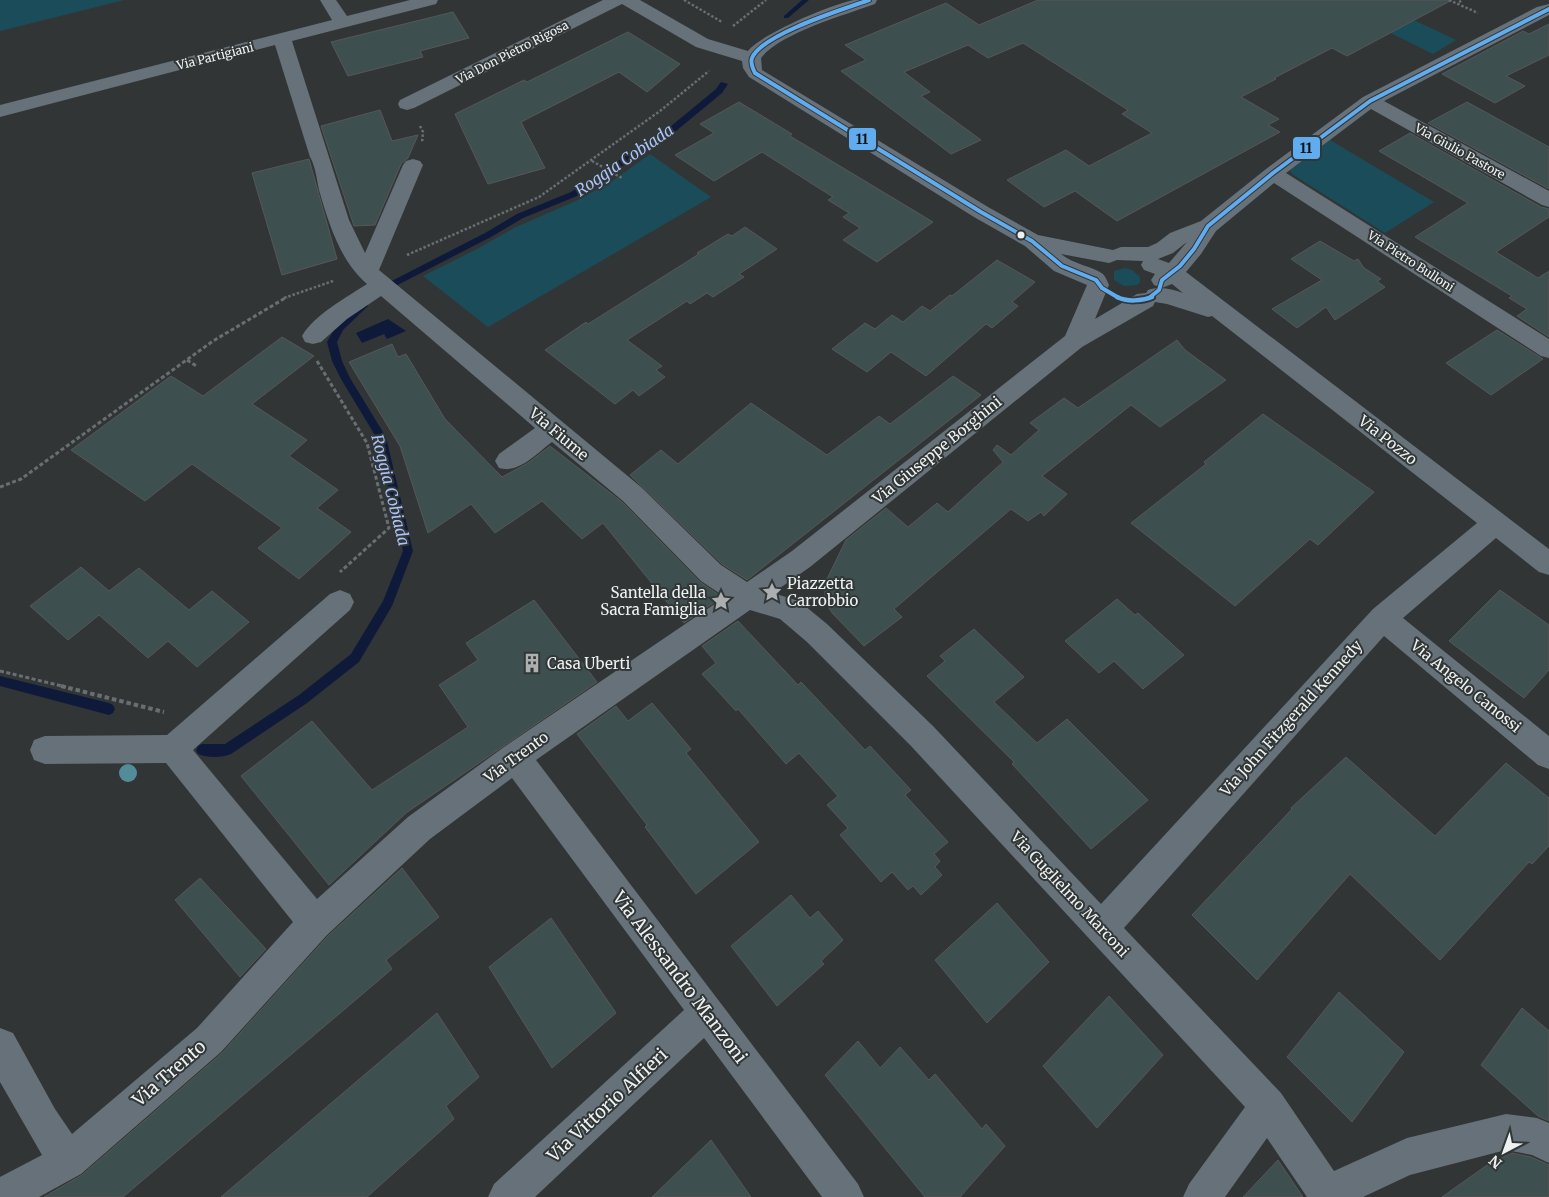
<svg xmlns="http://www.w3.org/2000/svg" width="1549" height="1197" font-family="Merriweather,serif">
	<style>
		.green { fill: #1a4d59 }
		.water { fill: #0f1a3b }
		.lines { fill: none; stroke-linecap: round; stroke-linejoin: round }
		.stream { fill: #0f1a3b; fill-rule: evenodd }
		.building { fill: #3e4f4f; stroke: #565758 }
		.path-far2 { stroke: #686f73; stroke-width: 2.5; stroke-dasharray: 2.5 2; stroke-linecap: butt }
		.path-far1 { stroke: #686f73; stroke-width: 3; stroke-dasharray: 4 2.5; stroke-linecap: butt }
		.path { stroke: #686f73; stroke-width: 4; stroke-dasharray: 4.5 3; stroke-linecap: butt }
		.minor { fill: #667179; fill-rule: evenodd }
		.bus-1-far1-casing { stroke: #313637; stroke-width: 6 }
		.bus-1-casing { stroke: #313637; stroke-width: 8 }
		.bus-1-far1 { stroke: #60acee; stroke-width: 4 }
		.bus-1 { stroke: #60acee; stroke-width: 4.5 }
		.tree { fill: #528c9b }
		.bus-dot { fill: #eef1f1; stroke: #313637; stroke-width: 2 }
		.labels { text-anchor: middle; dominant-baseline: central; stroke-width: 4; stroke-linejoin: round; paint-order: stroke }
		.far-street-label { font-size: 12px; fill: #eef1f1; stroke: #313637 }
		.street-label { font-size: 15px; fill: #eef1f1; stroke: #313637 }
		.poi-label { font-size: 15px; fill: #eef1f1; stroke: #313637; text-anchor: start }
		.water-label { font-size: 16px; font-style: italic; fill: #acc3fa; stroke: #313637 }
		.near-street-label { font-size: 18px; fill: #eef1f1; stroke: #313637 }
		.line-badge { stroke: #313637; stroke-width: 2 }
		.pale-badge-label { font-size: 14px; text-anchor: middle; font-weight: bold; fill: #111 }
	</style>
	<rect width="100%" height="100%" fill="#323536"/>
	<path class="green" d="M0,0h124l-124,31z
		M1324,0l60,6 72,34 -23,14z
		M1330,140l104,62 -49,31 -93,-59 -2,-4z
		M650,154l61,43 -223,130 -65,-51 54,-27 37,-21 64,-28 36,-20z
		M1125,268l7,2 8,7v5l-3,3 -13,1 -10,-6v-9z"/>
	<path class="water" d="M388,319l18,12 -19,8 -3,-5 -22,9 -6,-10z"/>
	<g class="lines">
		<path class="stream" d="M802,0h7l-21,18h-4v-2z
			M721,82l7,2 -6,9 -46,38 -99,65 -54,22 -32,19 -107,55h-6v-4l107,-55 32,-19 54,-22 99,-65 46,-38z
			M365,301l3,1v4l-25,24 -6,12 5,19 8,17 36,59 27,114 -21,55 -33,56 -52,41 -76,51c-8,4 -25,4 -33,0l-2,-4 2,-4 4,-2h23l74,-49 52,-41 32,-53 20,-50 -27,-114 -35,-58 -9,-18 -5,-19 9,-16z
			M0,676l109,27 4,2 2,4 -2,4 -4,2 -109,-29z"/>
	</g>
	<path class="building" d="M1038,0h414l-105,56 -15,-8 -58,30 2,1 -35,18 38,22 -11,6 12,7 -163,89 -42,-30 -31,16 -37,-27 59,-30 23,16 63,-33 -30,-19 6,-4 -105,-67 -35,15 -20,-13 -64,27 26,20 -9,4 60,44 -30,14 -110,-83 25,-11 -21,-15 101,-42 33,22z
		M453,12l16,26 -49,13 3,6 -75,19 -17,-34z
		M1549,24v31l-43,21 19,10 -30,17 -53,-29 81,-43 6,3z
		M628,32l52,32 -33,28 -28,-20 -98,50 24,46 -57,16 -33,-70 69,-34 3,2z
		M739,102l53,32 -2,2 143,86 -56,40 -34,-22 17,-12 -17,-11 6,-4 -21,-13 5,-3 -71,-45 -48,29 -39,-26 39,-22 -14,-9z
		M1467,102l82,45v42l-121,-66z
		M380,110l12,31 26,-6 -10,23 -7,6 -26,61 -21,1 -33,-100z
		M1410,133l131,74 8,2v8l-53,35 42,26 11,-7v66l-32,-21 10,-7 -18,-11 3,-2 -97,-59 53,-34 -89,-52z
		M309,159l28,100 -55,16 -30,-102z
		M745,227l32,22 -38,25 5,3 -31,20 -6,-4 -17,11 -3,-3 -60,39 35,26 -6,4 9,7 -26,19 -6,-6 -18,14 -70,-54 41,-28 2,2 111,-70 -2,-1 31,-19 4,2z
		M1320,241l34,20 4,-2 6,9 17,11 -4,2 8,6 -50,33 -9,-13 -29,21 -25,-19 50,-29 -31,-21z
		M997,260l38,22 -23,20 6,4 -26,22 -6,-4 -60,52 -35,-24 -24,20 -35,-23 33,-26 10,6 17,-14 11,7 19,-16 8,5 20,-16 2,1z
		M1497,330l46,29 -52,36 -45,-32z
		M282,337l32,19 -62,48 55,36 -18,16 49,34 -21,18 34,24 -52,47 -41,-31 24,-20 -90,-64 -47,37 -74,-51 100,-74 32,20z
		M1177,340l8,10 41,30 -66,47 -29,-22 -89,71 25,18 -23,22 -3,-4 -13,9 -17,-12 -117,100 8,8 -38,29 -31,-32 -8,-12v-19l21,-43 40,-32 22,19 29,-24 11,9 55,-50 -10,-12 4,-5 14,10 28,-25 -9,-7 34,-25 14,10z
		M392,344l6,13 8,-3 39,65 57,58 26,-14 22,-17 72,56 78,80 22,15 -38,26 -81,-100 -21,16 -40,-38 -47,32 -24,-29 -43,29 -28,-87 -51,-84z
		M953,376l28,19 -234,185 -25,-16 -92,-89 31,-25 17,14 73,-61 76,52 52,-39 11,8z
		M1263,414l111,78 -56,53 -8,-6 -75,67 -104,-83 75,-59 -2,-2z
		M81,567l28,24 30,-23 50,42 23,-19 37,31 -52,45 -29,-26 -20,17 -49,-43 -31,25 -38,-34z
		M1500,590l49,35v45l-25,28 -75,-57z
		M1117,599l18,16 3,-2 46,42 -41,34 -29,-28 -15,12 -34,-32z
		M534,600l63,82 -191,131 -77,72 -88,-109 71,-55 60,69 96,-63 -29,-42 39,-25 -12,-17z
		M738,621l60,64 3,-3 64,68 5,-4 41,44 -6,5 43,47 -14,12 6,7 -5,6 7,8 -21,20 -8,-9 -5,4 -16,-18 -11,10 -41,-47 8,-7 -21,-23 11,-9 -39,-43 -13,11 -48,-55 -2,2 -34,-37 14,-11 -14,-17z
		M974,629l50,48 -30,25 43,41 30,-24 81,81 -57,49 -79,-85 2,-2 -87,-86 18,-15 -5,-5z
		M652,703l39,46 -5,4 73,89 -63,52 -51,-67 2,-2 -70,-91 39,-28 12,15z
		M1346,757l89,79 71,-73 43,35v48l-17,18 -3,-2 -89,98 -90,-86 -93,106 -65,-65 100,-106 -1,-1z
		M402,868l37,49 -53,43 6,9 -269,228h-79l38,-22 140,-122 106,-117z
		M200,878l66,71 -26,28 -65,-77z
		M791,895l19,23 8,-7 25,29 -22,21 3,3 -47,42 -46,-60z
		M997,903l52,59 -62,61 -52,-63z
		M551,918l65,95 -64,55 -63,-101z
		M1339,992l65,60 -52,70 -65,-65z
		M1109,996l54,59 -66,73 -54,-62z
		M1522,1008l27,23v90l-11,-5 -57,-51z
		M437,1013l42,64 -33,29 8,13 -87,78h-146z
		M858,1041l22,27 20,-21 29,33 6,-6 47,55 4,-5 19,22 -45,51h-35l-100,-122z
		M711,1140l40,57h-99z
		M1512,1153l19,4 18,8v32h-107l48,-34z
		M1278,1160l25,37h-60z"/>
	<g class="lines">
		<path class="path-far2" d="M684,0l38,22
			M1449,0l29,13
			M1459,2l4,-2
			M733,26l33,-26
			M420,126l3,6 -1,11
			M592,161l30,17
			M407,255l132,-58 121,-86 49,-40
			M284,298l49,-17"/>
		<path class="path-far1" d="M187,360l11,7
			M317,361l50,82 22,85 -49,44
			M0,487l21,-8 192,-138 74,-44
			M0,671l66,16"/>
		<path class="path" d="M61,686l103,26"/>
		<path class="minor" d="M320,0h16l11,16 63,-16h28l-2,4 -144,37 57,179 16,33 38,-88 3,-4 7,-2 7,2 3,4 -44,105 262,217 80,78 26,17 45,-31 273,-215 22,-51 -33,-14 -29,-25 -51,-29 -225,-140 -6,-9 -1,-7 -46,-14 -74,-43 -208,104 -7,2 -7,-2 -2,-4 2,-4 203,-100h37l68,39 40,12c13,-17 84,-47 106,-51 7,0 16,0 23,0l-2,4c-30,11 -95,29 -114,54l1,12 226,137 50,28 75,15 8,-3h27l9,-4 13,-10 31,-12 65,-52 97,-72 174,-90 12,-3v11l-165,86 165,90v16l-7,-2 -171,-96 -85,64 263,166v19l-8,-2 -267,-173 -58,48 -15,23 -15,18 363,277v26l-10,-3 -43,-34 -93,80 146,118v33l-11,-4 -154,-129 -260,292 157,165 53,78 73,-33 99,-24 31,4 12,5v40l-17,-8 -26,-5 -96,25 -47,22h-56l-40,-59 -42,59h-42l6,-13 56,-77 -334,-361 -104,-104 -27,-23 -30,-9 -214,150 322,424 6,13h-42l-118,-159 -169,159h-47l6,-13 190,-174 -172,-232 -82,61 -103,96 -106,117 -140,122 -42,23h-39v-20l42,-22 -42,-73v-54l13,5 42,76 17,25 125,-106 96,-106 -127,-159 -121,1 -11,-4 -4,-10 4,-10 11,-4 122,-1 163,-141 10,-4 10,4 4,8 -4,8 -157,140 124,149 91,-82 96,-70 221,-150 -24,-16 -78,-80 -71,-59c-15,11 -33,32 -53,26l-4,-7 4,-7 36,-26 -154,-132 -34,23 -26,23 -8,2 -8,-2 -3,-6c12,-21 45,-39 65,-52 -27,-23 -38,-60 -48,-94 -2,-10 -4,-25 -9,-33l-35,-112 -275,72v-12l332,-85zM1187,242l-18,21 -11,-4 15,-6zM1061,254l48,9 8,-3 26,1 -2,4 3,5 11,4 -4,6 3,5 8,3 10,-4 11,9c-12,-4 -22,-7 -35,-3l-2,3 -9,1 -42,25 14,-34c-2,-4 -3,-8 -6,-11 -11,-8 -28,-9 -42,-20zM1155,302l12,2 41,13 4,-1 265,207 -104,86 -272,295 -168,-178 -106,-102 -28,-23 -26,-8 37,-26 272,-220 71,-41z"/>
		<defs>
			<path id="bus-1-far1" d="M869,0c-25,9 -107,34 -117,58 -2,5 1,11 3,15l226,139 51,29 30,25 34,14
				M1096,280l6,8 17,10
				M1149,298l10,-8 3,-10 18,-14 14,-17 14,-23 65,-53 97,-72 179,-92"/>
			<path id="bus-1" d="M1117,297c10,5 25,4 35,0"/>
		</defs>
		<use href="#bus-1-far1" class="bus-1-far1-casing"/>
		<use href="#bus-1" class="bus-1-casing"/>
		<use href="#bus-1-far1" class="bus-1-far1"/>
		<use href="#bus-1" class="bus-1"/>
	</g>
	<circle class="tree" cx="128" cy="773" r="9"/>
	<defs>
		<symbol id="sight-bare" viewBox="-9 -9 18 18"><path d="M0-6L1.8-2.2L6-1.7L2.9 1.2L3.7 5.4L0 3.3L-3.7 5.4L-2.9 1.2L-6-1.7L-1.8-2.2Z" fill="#acafb0" stroke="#313637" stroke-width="2.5" paint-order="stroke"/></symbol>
		<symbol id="building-bare" viewBox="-9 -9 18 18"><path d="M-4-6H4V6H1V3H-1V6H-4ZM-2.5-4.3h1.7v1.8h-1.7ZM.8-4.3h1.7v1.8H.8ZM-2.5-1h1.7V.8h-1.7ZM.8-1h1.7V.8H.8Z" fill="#acafb0" stroke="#313637" stroke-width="2.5" paint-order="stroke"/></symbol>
	</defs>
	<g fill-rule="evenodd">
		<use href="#sight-bare" x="758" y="578" width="28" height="28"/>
		<use href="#sight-bare" x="707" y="587" width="28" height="28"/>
		<use href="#building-bare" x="518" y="649" width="28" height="28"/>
	</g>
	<circle class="bus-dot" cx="1021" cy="235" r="4.5"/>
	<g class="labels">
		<g class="far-street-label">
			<text transform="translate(512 52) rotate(-27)">Via Don Pietro Rigosa</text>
			<text transform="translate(215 56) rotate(-14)">Via Partigiani</text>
			<text transform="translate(1460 151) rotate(29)">Via Giulio Pastore</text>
			<text transform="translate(1411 261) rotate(33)">Via Pietro Bulloni</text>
		</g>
		<g class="street-label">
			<text transform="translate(559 434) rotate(40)">Via Fiume</text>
			<text transform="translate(1388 440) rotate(38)">Via Pozzo</text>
			<text transform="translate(937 450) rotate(-39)">Via Giuseppe Borghini</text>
			<text transform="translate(1466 686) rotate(39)">Via Angelo Canossi</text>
			<text transform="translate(1291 718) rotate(-48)">Via John Fitzgerald Kennedy</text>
			<text transform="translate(516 757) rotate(-36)">Via Trento</text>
			<text transform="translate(1070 894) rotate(47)">Via Guglielmo Marconi</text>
		</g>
		<g class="poi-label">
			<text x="787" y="583">Piazzetta<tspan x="787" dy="17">Carrobbio</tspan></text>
			<text x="706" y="592" text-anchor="end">Santella della<tspan x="706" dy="17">Sacra Famiglia</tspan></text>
			<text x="547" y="663">Casa Uberti</text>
		</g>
		<g class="water-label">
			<text transform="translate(624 160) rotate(-34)">Roggia Cobiada</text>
			<text transform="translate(391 490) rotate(76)">Roggia Cobiada</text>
		</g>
		<g class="near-street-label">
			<text transform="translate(680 977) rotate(53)">Via Alessandro Manzoni</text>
			<text transform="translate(169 1073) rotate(-41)">Via Trento</text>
			<text transform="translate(607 1105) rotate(-43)">Via Vittorio Alfieri</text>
		</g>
	</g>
	<g class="line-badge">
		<rect x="848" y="127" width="29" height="24" rx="5" fill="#60acee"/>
		<rect x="1292" y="136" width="29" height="24" rx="5" fill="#60acee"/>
	</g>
	<g class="pale-badge-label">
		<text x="862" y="144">11</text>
		<text x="1306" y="153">11</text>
	</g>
	<g transform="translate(1504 1152) rotate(221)" stroke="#313637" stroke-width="4" paint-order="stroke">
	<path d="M0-4L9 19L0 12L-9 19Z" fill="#eef1f1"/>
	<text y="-8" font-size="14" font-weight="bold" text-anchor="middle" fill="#eef1f1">N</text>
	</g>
</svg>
